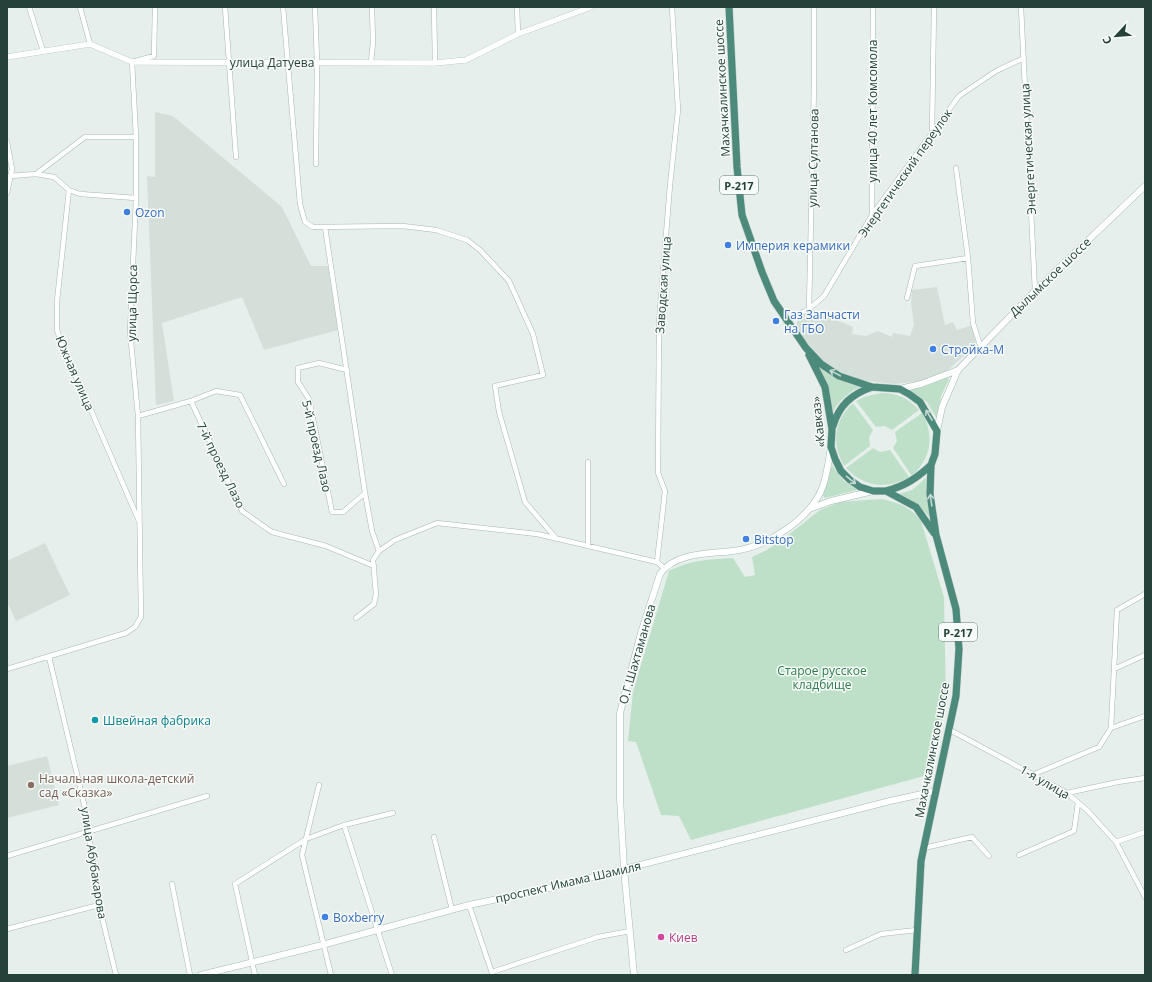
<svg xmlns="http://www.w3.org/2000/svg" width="1152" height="982" font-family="'Open Sans',sans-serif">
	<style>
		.built { fill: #d4dfda }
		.green { fill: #bfe0c8 }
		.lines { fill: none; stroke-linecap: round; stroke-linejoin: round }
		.minor-casing { stroke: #a8b8b2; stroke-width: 5.5 }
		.tertiary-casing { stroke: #a8b8b2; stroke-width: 6 }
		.secondary-casing { stroke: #a4bbb3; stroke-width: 7 }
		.trunk-casing { stroke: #c2cac8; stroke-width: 8 }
		.minor { stroke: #fff; stroke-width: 4.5 }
		.tertiary { stroke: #fff; stroke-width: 5.5 }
		.secondary { stroke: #fff; stroke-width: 6 }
		.trunk { stroke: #4c8a7c; stroke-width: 7 }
		.oneway { stroke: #c4d9d4 }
		.shop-dot { fill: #3f7fe0; stroke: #f7fbf9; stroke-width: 1.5 }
		.culture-dot { fill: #0f9aa8; stroke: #f7fbf9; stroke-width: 1.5 }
		.education-dot { fill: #8d6e63; stroke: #f7fbf9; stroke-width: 1.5 }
		.hotel-dot { fill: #d1479c; stroke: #f7fbf9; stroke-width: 1.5 }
		.labels { text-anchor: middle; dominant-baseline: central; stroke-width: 3; stroke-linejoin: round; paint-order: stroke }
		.shield { fill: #f7fbf9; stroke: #637a73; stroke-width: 1 }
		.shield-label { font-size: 11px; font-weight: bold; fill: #24423a }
		.street-label { font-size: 12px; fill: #24423a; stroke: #f7fbf9 }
		.shop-label { font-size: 12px; fill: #366cbe; stroke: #f7fbf9; text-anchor: start }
		.park-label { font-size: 12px; fill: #2d7a4b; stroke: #f7fbf9 }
		.culture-label { font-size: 12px; fill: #0d838f; stroke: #f7fbf9; text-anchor: start }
		.education-label { font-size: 12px; fill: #785e54; stroke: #f7fbf9; text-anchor: start }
		.hotel-label { font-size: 12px; fill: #b23c85; stroke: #f7fbf9; text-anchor: start }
	</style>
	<rect width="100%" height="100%" fill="#e6efeb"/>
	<path class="built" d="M155,112l18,4 109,91 29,59h17l10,64 -74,20 -22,-53 -80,26 12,78 -18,4 -9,-229 8,1z
		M937,287l8,38 8,-3 4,8 15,-5 4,19 -30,28 -24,9 -28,3 -37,-4 -23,-10 -13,-10 -24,-31v-8l14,-12 42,18 -1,7 14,2 12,-5 14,6 1,-4 17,3 4,-11 -3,-22 1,-13z
		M45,543l25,52 -54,26 -9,-19v-41z
		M47,756l12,49 -52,13v-52z"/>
	<path class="green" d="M819,367l18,12 26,7c-14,5 -22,13 -30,25l-5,-24z
		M947,378l2,1 -8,17 -4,23 -10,-17 -17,-12 16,-4z
		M881,393c16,0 27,5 38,17l-27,20 -7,-4 -9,1 -20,-26 8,-4z
		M853,403l20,27 -4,7 1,9 -26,20c-13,-23 -10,-45 9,-63z
		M922,413c13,23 9,45 -10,63l-19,-28 4,-7 -2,-9z
		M873,448l7,4 10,-2 19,27c-23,13 -45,10 -63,-9z
		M832,465l12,16 13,9 -32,8 -2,-2z
		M927,477l-1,13 4,28 -12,-14 -19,-10 13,-4z
		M881,499c16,3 30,8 40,22l23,76 2,105 -22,74 -233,64 -12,-24 -18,-1 -25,-73 -8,-1 5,-49 36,-121c21,-11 41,-12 64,-13l12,19 10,-2 -3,-18 15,-7 20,-14 33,-26 20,-8z"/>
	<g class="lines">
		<defs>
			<path id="minor" d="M29,7l14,44
				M80,7l10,37
				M225,7l11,150
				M283,7l17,197 5,18 8,5 90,-1 33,4 31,10 13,10 29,31 24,53 10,41 -48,11 4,26 26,90 30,35
				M315,7l2,55 -1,102
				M434,7l1,56
				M517,7l1,27
				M1021,7l14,284
				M371,62l2,-20 -1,-35
				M932,133l2,-126
				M7,142l5,27 -5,24
				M956,168l12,90 5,65 7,22
				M36,174l49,-37h51
				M10,176l26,-2 18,3 15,13 11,4 56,4
				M69,190l-12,111v29l10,30 14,27 58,134
				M872,215l1,-208
				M325,227l40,266 7,38 7,20
				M907,298l8,-32 53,-8
				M809,309l5,-224v-78
				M786,321l23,-12 15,-13 48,-81 87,-119 37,-25 28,-13
				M347,370l-28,-7 -21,5v14l11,17 23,113h11l22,-19
				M138,416l53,-15
				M284,484l-44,-89 -24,-4 -25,10 51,110 30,21 54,14 48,20
				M588,546v-84
				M657,562l8,-71 -7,-18 1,-150 11,-138 8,-75 -6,-103
				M356,618l18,-14 2,-10 -3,-34 6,-9 16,-11 42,-17 100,11 120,28 7,6
				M49,657l36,151 14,97 17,70
				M7,669l119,-36 9,-6 6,-10 -3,-201 -8,-85 6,-133v-61l-4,-75 22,-6 1,-49
				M1114,669l31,-14
				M1111,728l34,-12
				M950,730l117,63 21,18 28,31 29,55
				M1032,775l67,-28 12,-19 6,-118 28,-16
				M319,785l-17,70 29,120
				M1067,793l51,-11 27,-4
				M344,825l48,150
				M434,837l18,73
				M1116,842l29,-10
				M924,848l48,-11 17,19
				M1019,855l55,-24 4,-28
				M7,856l200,-60
				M172,884l18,91
				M469,905l23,68
				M7,929l92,-24
				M846,950l35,-16 36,-4
				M492,972l106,-35 32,-6
				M255,975l-20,-91 71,-45 38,-14 49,-12"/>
			<path id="tertiary" d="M7,57l83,-13 42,18 303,1 31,-3 52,-26 73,-27"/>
			<path id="secondary" d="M900,389l21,-5 37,-14
				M937,431l5,-24 16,-37 77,-79 110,-105
				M809,509l22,-8 42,-10
				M201,975l121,-30 147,-40 85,-18 336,-86 46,-10
				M634,975l-10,-106 -4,-71v-85l21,-80 19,-59c15,-22 50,-20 73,-23 34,-4 78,-32 90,-65 4,-12 6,-26 8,-39"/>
			<path id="trunk" d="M729,7l8,160 5,48 20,57 12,29 32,47 15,16 18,12 33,11 28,2 9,5 11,8 17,29 -2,23 -4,11 -1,29 6,41 20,74 3,40 -3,47 -35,165 -6,114
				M809,355l16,32 7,42 -1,18 4,12 6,12 9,9 10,7 13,4h13l30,16 18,26
				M833,426c6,-21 19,-32 39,-39
				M886,491c19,-5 31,-13 45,-26"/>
		</defs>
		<use href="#minor" class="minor-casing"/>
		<use href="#tertiary" class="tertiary-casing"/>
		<use href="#secondary" class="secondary-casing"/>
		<use href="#trunk" class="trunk-casing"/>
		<use href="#minor" class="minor"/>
		<use href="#tertiary" class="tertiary"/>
		<use href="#secondary" class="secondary"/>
		<use href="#trunk" class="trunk"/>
	</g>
	<defs><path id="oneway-shaft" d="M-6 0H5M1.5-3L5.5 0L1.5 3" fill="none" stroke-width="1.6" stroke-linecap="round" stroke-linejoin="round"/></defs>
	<g class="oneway">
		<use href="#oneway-shaft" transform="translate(835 373) rotate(-152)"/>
		<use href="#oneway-shaft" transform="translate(929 415) rotate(-121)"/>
		<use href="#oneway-shaft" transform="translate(851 480) rotate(39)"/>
		<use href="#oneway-shaft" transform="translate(931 500) rotate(-98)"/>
	</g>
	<g class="shop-dot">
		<circle cx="127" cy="212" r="4"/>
		<circle cx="728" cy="245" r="4"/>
		<circle cx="776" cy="321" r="4"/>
		<circle cx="933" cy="349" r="4"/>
		<circle cx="746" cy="539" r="4"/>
		<circle cx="325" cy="917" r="4"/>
	</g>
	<circle class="culture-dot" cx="95" cy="720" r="4"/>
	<circle class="education-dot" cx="31" cy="785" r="4"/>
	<circle class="hotel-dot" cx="661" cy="937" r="4"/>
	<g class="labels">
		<g class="shield">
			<rect x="720" y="176" width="38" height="18" rx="3"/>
			<rect x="939" y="623" width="38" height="18" rx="3"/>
		</g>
		<g class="shield-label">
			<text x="739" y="185">Р-217</text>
			<text x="958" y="632">Р-217</text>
		</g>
		<g class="street-label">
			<text x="272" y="62">улица Датуева</text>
			<text transform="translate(722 88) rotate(-93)">Махачкалинское шоссе</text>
			<text transform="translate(872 111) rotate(-90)">улица 40 лет Комсомола</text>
			<text transform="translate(1028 149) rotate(-93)">Энергетическая улица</text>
			<text transform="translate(813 158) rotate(-89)">улица Султанова</text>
			<text transform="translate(905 173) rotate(-55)">Энергетический переулок</text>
			<text transform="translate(1050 277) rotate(-44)">Дылымское шоссе</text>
			<text transform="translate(663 285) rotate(-86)">Заводская улица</text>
			<text transform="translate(132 303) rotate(-89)">улица Щорса</text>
			<text transform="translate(75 373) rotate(67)">Южная улица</text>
			<text transform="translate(818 422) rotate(-96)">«Кавказ»</text>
			<text transform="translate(317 446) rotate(77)">5-й проезд Лазо</text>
			<text transform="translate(221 465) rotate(64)">7-й проезд Лазо</text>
			<text transform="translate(637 654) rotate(-74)">О.Г.Шахтаманова</text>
			<text transform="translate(932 750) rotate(-79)">Махачкалинское шоссе</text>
			<text transform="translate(1045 782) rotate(30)">1-я улица</text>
			<text transform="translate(94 863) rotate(81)">улица Абубакарова</text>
			<text transform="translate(568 882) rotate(-13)">проспект Имама Шамиля</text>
		</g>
		<g class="shop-label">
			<text x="135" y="212">Ozon</text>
			<text x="736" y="245">Империя керамики</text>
			<text x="784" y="314">Газ Запчасти<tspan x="784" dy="14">на ГБО</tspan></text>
			<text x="941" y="349">Стройка-М</text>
			<text x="754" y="539">Bitstop</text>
			<text x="333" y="917">Boxberry</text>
		</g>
		<g class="park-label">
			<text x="822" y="670">Старое русское<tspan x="822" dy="14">кладбище</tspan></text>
		</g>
		<g class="culture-label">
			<text x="103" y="720">Швейная фабрика</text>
		</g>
		<g class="education-label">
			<text x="39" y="778">Начальная школа-детский<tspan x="39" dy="14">сад «Сказка»</tspan></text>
		</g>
		<g class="hotel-label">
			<text x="669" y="937">Киев</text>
		</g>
	</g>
	<rect width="1152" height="982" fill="none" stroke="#24423a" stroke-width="16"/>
	<g transform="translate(1116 36) rotate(244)" stroke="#f7fbf9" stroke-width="3" paint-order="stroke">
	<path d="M0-3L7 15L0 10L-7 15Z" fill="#24423a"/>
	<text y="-6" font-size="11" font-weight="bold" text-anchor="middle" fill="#24423a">С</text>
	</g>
</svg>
